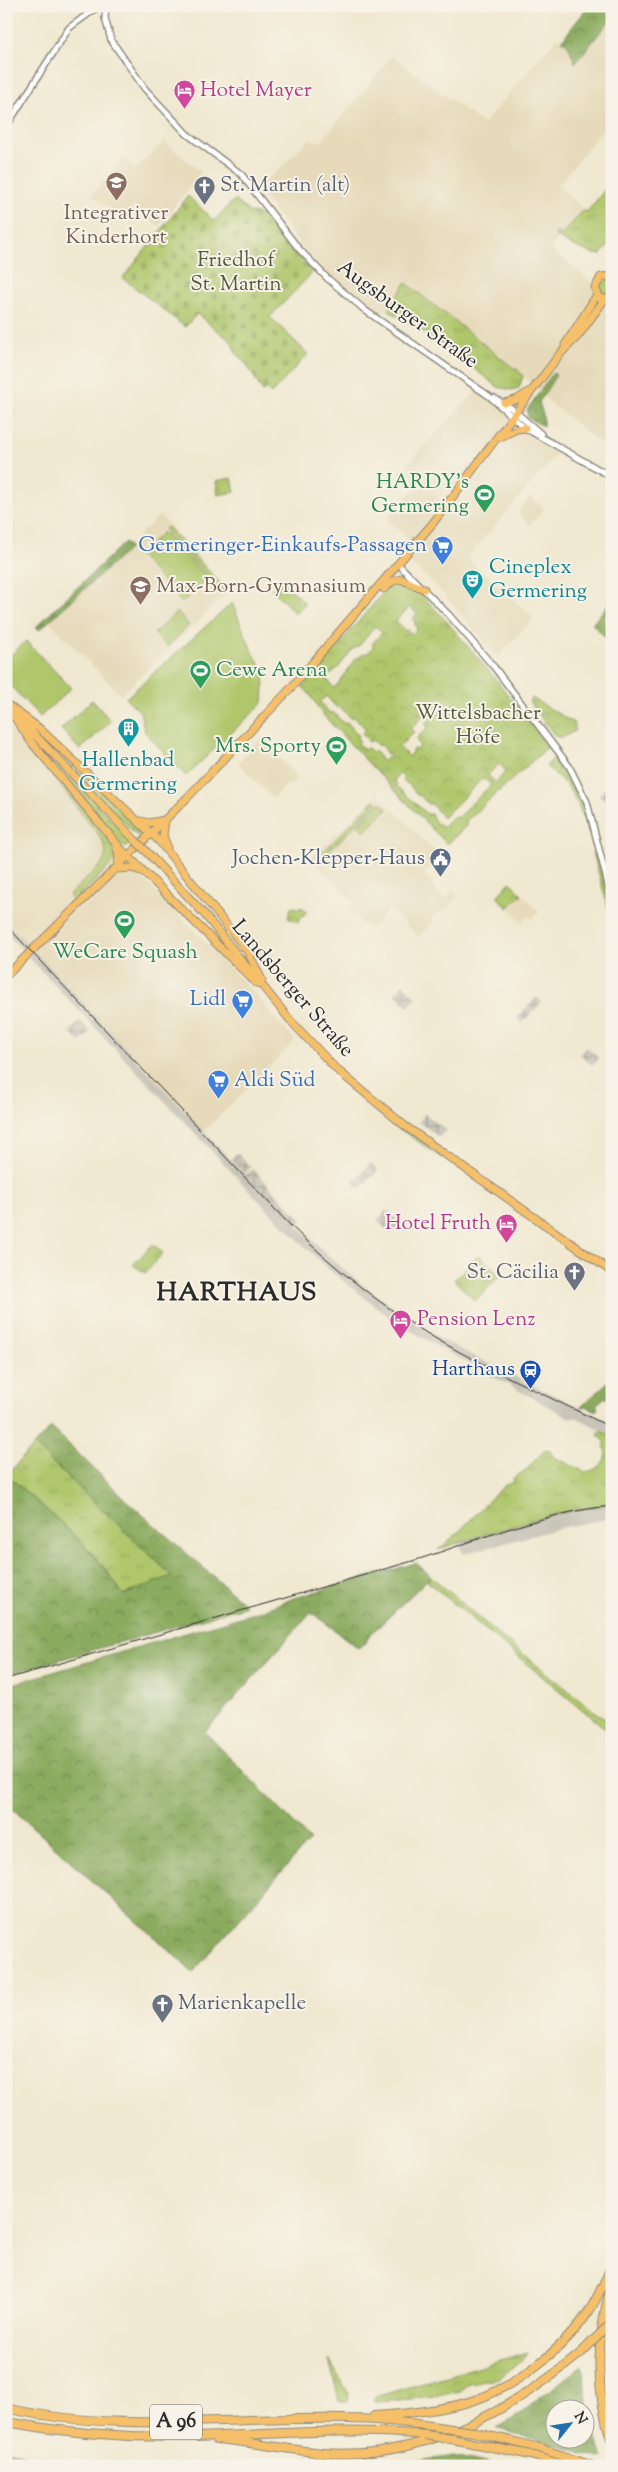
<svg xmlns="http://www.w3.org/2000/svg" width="618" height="2472" font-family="'Sorts Mill Goudy',serif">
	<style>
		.built { fill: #e6daba }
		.industrial { fill: url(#industrial-grid) }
		.railway { fill: #c8c4b8 }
		.grass { fill: url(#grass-tufts); stroke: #6d784b }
		.forest { fill: url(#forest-crowns); stroke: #5b6b45; fill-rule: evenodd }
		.cemetery { fill: url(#cemetery-stones); stroke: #6d784b }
		.park { fill: url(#park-crowns); stroke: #6d784b; fill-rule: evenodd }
		.pitch { fill: #afc66b; stroke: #6d784b }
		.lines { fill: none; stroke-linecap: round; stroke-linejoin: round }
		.minor-casing { stroke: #8e8a7e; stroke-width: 8 }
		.major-casing { stroke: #8e8a7e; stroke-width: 9 }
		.highway-casing { stroke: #8e8a7e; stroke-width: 10 }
		.minor { stroke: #fff; stroke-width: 5 }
		.major { stroke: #f6c06b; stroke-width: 7 }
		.highway { stroke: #f6c06b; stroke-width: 8 }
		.rail { stroke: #2b2b2b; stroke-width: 1 }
		.major-bridge-casing { stroke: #8e8a7e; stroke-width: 9; stroke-linecap: butt }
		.highway-bridge-casing { stroke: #8e8a7e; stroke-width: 10; stroke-linecap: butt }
		.major-bridge { stroke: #f6c06b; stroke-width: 7 }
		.highway-bridge { stroke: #f6c06b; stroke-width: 8 }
		.labels { text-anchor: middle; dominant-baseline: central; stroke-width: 4; stroke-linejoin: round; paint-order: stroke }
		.shield { fill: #f7f3e8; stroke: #686764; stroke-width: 1 }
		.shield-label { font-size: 20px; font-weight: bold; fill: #2b2b2b }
		.hotel-label { font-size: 21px; fill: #b23c85; stroke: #f7f3e8; text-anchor: start }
		.worship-label { font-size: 21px; fill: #5b616d; stroke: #f7f3e8; text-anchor: start }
		.education-label { font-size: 21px; fill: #785e54; stroke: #f7f3e8 }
		.park-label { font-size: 21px; fill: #535a3e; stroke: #f7f3e8 }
		.street-label { font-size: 21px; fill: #2b2b2b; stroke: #f7f3e8 }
		.leisure-label { font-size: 21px; fill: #27864d; stroke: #f7f3e8; text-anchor: end }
		.shop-label { font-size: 21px; fill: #366cbe; stroke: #f7f3e8; text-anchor: end }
		.culture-label { font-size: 21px; fill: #0d838f; stroke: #f7f3e8; text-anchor: start }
		.service-label { font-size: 21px; fill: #4e5e75; stroke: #f7f3e8; text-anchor: end }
		.transit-label { font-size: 21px; fill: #164399; stroke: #f7f3e8; text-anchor: end }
		.district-label { font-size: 26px; font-weight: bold; letter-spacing: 1px; fill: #2b2b2b; stroke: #f7f3e8 }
	</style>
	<defs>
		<pattern id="industrial-grid" width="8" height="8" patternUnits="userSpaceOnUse" patternTransform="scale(1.25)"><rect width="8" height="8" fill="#c8c4b8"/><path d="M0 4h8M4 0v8" fill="none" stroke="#a39f96"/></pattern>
		<pattern id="grass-tufts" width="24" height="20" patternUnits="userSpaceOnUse" patternTransform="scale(1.25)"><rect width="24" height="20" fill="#afc66b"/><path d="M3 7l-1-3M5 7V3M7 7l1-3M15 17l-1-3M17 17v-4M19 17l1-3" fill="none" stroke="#97aa5d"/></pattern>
		<pattern id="forest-crowns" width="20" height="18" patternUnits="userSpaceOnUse" patternTransform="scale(1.25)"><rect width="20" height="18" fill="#8bab5f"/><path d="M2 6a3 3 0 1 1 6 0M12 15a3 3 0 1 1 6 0" fill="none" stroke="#728b4f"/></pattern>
		<pattern id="cemetery-stones" width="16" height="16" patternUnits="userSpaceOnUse" patternTransform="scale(1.25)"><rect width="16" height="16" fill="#afc66b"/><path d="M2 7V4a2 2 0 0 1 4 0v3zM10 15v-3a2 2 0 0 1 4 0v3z" fill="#97aa5d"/></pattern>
		<pattern id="park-crowns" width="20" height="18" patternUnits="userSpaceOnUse" patternTransform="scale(1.25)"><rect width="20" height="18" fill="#afc66b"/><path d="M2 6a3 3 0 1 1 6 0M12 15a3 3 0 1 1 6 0" fill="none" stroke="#97aa5d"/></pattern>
	</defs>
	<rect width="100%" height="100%" fill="#f7f3e8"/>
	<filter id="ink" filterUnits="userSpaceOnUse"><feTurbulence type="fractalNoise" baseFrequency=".02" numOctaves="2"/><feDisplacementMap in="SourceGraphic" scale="10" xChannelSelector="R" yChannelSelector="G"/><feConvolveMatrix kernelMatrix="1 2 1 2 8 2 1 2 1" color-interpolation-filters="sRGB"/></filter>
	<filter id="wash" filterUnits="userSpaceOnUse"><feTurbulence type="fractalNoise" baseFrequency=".0096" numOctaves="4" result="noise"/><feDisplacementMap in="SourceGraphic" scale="20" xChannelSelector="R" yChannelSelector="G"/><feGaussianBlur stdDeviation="1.12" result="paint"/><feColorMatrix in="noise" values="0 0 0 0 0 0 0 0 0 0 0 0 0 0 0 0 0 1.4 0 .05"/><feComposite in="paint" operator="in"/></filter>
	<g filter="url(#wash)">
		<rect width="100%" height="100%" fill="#f0e8d0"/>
		<path class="built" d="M612,18v100l-54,67 26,25 -34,38 62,51v154l-65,-53 -31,-32 -110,-84 -18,26 -11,5 -49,-40 -26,-28 -44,-58 52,-50 11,3 71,-86 91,68 75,-87 9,8 8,18z
			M164,141l37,31 -42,54 -25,-20 -11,13 -31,-24 31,-37 13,11z
			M479,388l82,62 -94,108 67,60 -36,39 -55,-64 -45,-41 12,-13 -23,-20 29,-32 -16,-15z
			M530,496l14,13 -14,16 -12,-13z
			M160,515l69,76 -108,104 -72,-74 92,-82 -3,-3z
			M6,723l106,123 142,147 41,48 -91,90 -198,-210z
			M260,739l38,38 -7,7h-4l-15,14 -34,-35z
			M378,794l62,63 -17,17 9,8 -2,2 14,15 9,-8 5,6 -16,17 -3,-3 -8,8 3,3 -16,15 -28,-28 -21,21 -20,-20 6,-7 -45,-44z
			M522,894l17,17 -7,8 -4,-3 -6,6 -13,-14z"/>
		<path class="industrial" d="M612,780v22l-2,3 -11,-10z
			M403,984l13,14 -8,9 -13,-13z
			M537,997l5,5 -20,21 -5,-5z
			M80,1021l11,11 -11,10 -11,-10z
			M587,1047l12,11 -7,7 -12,-11z
			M425,1114l21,16 -7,7 -20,-15z
			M237,1153l14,14 -7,7 -13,-15z
			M371,1163l7,7 -18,19 -7,-7z
			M253,1169l49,51 -6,6 -51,-51z
			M387,1210l14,14 -10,10 -14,-14z"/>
		<path class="railway" d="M6,921l238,253 92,89 41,33 62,42 40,21 133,64v13l-34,-18 -10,-1 -133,-72 -42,-25 -66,-52 -64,-63 -230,-243 -27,-29z
			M612,1503v15l-52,10 -96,26 -7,-11 99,-29z"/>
		<path class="grass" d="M612,181v63c-6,2 -7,8 -12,10 -6,3 -39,-14 -45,-18l2,-4 4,3 23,-25 3,2z
			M603,279h9v18l-11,-2 -3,-9z
			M406,283l109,86 1,-1 7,8 -4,12 -8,2 -13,-3 -57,-44 -53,-33z
			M6,714l105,128 5,9 -1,9 -41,42 -5,-7 32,-30c6,-9 6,-15 1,-25z
			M36,730l108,102 -6,5z
			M31,735l102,107 -8,6z
			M553,759l5,2 21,28 14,46 19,74v13l-19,-70 2,-1 -4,-18h-2l-11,-29 -11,-19 -21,-19z
			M362,1095l82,63 1,2 -48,-33 -36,-30z
			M153,1244l10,9 -18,20 -12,-8z
			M479,1255l21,21 -25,25 -21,-21z
			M600,1431l12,5v67l-56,11 -99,29 -19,7c24,-18 42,-43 65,-63 3,-3 6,-3 10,-5l-1,-3 14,-9 18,-19 5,-1 5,7 31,15c15,-2 25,-13 19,-27l2,-2 -8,-8z
			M34,1445l139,131 -50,19c-28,-48 -75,-83 -116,-120z
			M431,1576l68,59 113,90v9l-183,-151 -2,-2z
			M528,2352c-2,6 -24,23 -30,26 -9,3 -14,0 -23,6l-4,-2 -12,9 -25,6 -56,5 -4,-2 1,-3z
			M329,2360l20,34 -1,7h-9z"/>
		<path class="forest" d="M589,6h23v12l-37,45 -7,-18 -6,-5z
			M553,373l3,2 -17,27 4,13v11l-15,-8 -1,-8z
			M125,542l5,6 -91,82 -3,-3z
			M612,600v7l-8,13 8,12v12l-20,-20z
			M612,1378v12l-5,9 -2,-2 -9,8 2,2 -2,4 -10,-5 -6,2z
			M51,1427l77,75 119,104 -241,69 1,-200c41,37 87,72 116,120l49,-19 -138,-131z
			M416,1563l15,13 -62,60 -3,6 -8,6 -47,-36 -106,120 105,108 -117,132 -187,-169v-117l255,-75 33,-13z
			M582,2365l7,47 14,47 -107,-31 20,-11zM556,2410h30v30h-30z
			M6,2449l51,17h-23l-28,-11z
			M454,2456l44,10h-114z"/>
		<path class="cemetery" d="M188,196l26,25 20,-21 15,12 14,3 50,57 -43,45 38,37 -37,40 -4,-5 -4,3 -16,-27 -11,-12 -4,-11 -35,-28 -12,13 -62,-49z"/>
		<path class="park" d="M232,478l3,14 -17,3 -2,-14z
			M282,579l23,25 -10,9 -23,-24z
			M397,582l13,3 8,6 30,32 49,58 51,66 -82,74 1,4 -18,18h-3c-41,-42 -81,-83 -121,-126 -6,-7 -16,-27 -23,-30l88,-102zM410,607l7,7 -4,4 4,11 -5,5 -5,-5 -2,2 -9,-10zM375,626l7,7 -10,11 2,2 -7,8 -2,-1 -12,8 1,2c-9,9 -11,16 -20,25l-8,-10 12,-10 14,-18 9,-6zM326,696l11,12 2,-2 12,12 2,-2 13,13 -4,4 7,9 4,-2 5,6 2,-2 7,10 1,-2 2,2 -7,8 -9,-12 -2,2 -4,-4 -4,2 -6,-7 2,-2 -3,-3 2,-2 -12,-14 -3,2 -11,-12 -3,2 -10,-12zM430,703l8,7 -13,13 3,4 -12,12 4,7 -3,4 -3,-2 -5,9 -10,-10 15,-15 -3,-3 12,-13 -3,-3zM499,764l7,7 -10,12 -8,-8zM400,774l4,4 -1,2 3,4 2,-1 10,13 2,-1 9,10 2,-2 12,15 38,-38 4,-1 6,6 -34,33 -3,-2 -11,11 -4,-4 -2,2 -6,-11h-4l-31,-28 1,-2 -3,-4z
			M532,698l42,25 1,8 -13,7 -7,-2 -26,-35z
			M510,882l12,12 -14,14 -11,-11z
			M291,907l12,1 4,3 -9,11 -10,-4z"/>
		<path class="pitch" d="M167,527l58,62 -3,3 -58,-63z
			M163,532l44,46 -25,25 -43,-48z
			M232,603l21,50 12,19 -2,31 -77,73 -41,-44 -5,-20 -14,-14z
			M177,612l12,13 -22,22 -13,-14z
			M26,641l45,47 -31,29 -34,-36v-21z
			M92,700l19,21 -31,29 -19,-21z
			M375,800l3,3 -58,57 -2,-3z
			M381,802l6,7 -23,22 -6,-6z"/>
	</g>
	<g filter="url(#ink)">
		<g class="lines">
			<defs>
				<path id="minor" d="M106,6l-1,12 6,22 34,49 42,45 54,40 58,75 28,29 39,33 123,85 36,32 87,49
					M6,127l63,-99 30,-22
					M494,398l17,10 30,26
					M399,565l50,50 45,52 75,99 18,36 25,98"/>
				<path id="major" d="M612,276l-11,1 -6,11 5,10 12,2
					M565,345l32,-50
					M504,403l14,-4 12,-8
					M500,437l17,-8 8,-1
					M384,589l9,-8 8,-2 23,10
					M6,704l33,24 120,113 89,111 14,28
					M6,705l26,38 90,107 134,133
					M17,716l118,124
					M141,821l8,2 16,-3
					M165,821l-2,14 4,11
					M116,846l3,8 -2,15
					M147,852l57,62 86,106 46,49 69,57 207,146
					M117,869l15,-1 9,3
					M6,976l182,-179 102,-108 143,-166 101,-135 26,-34 18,-18 26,-36"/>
				<path id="highway" d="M612,2283c-16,54 -18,106 0,159
					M6,2408c111,26 228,8 341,11 32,0 65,4 98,9
					M374,2416c30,-2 61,-5 91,-13 46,-12 101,-55 126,-95 8,-13 14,-28 21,-42
					M6,2422c61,11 121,16 182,15 81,-2 156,-10 237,-2
					M473,2432l63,15 57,19
					M216,2439c37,3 73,11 109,14 96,7 184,-41 256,-100
					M452,2439l79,16 35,11"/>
			</defs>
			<use href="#minor" class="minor-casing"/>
			<use href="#major" class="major-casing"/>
			<use href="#highway" class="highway-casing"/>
			<use href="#minor" class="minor"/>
			<use href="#major" class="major"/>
			<use href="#highway" class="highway"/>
			<path class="rail" d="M6,925l284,300c45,44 94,83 148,115 56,32 116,59 174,88
				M6,1679l410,-119c63,-20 128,-48 196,-54"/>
			<defs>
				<path id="major-bridge" d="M135,840l12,12"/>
				<path id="highway-bridge" d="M581,2353l31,-31
					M445,2428l28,4
					M425,2435l27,4"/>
			</defs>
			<use href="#major-bridge" class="major-bridge-casing"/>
			<use href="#highway-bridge" class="highway-bridge-casing"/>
			<use href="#major-bridge" class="major-bridge"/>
			<use href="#highway-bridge" class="highway-bridge"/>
		</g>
	</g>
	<defs>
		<symbol id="hotel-pin" viewBox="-11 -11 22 30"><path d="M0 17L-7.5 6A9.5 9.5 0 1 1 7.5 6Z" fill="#d1479c" stroke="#f7f3e8"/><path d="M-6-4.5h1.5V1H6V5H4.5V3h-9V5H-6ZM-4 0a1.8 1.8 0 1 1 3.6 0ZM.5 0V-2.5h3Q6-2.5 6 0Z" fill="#fff"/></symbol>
		<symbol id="school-pin" viewBox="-11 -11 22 30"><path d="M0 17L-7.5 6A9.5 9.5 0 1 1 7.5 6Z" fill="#8d6e63" stroke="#f7f3e8"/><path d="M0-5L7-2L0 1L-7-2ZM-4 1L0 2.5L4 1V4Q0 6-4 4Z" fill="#fff"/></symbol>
		<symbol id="church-pin" viewBox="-11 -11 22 30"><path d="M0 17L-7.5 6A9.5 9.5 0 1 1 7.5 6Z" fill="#6b7280" stroke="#f7f3e8"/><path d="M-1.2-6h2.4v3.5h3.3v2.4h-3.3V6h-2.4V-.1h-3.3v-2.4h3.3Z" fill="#fff"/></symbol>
		<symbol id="stadium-pin" viewBox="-11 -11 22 30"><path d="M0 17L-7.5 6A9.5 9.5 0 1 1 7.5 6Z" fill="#2e9e5b" stroke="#f7f3e8"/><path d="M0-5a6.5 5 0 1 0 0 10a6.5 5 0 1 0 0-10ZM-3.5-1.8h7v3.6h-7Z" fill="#fff"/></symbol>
		<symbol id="supermarket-pin" viewBox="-11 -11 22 30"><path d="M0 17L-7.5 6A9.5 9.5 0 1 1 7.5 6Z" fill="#3f7fe0" stroke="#f7f3e8"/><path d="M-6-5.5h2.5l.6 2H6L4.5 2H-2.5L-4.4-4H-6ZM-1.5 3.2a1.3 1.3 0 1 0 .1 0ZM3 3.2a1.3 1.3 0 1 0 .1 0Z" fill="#fff"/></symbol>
		<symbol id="theatre-pin" viewBox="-11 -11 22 30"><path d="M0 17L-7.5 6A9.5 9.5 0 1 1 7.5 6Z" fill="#0f9aa8" stroke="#f7f3e8"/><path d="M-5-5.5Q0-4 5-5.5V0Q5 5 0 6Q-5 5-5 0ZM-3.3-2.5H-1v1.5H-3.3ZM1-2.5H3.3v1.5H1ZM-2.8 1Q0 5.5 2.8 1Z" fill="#fff"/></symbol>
		<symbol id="building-pin" viewBox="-11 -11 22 30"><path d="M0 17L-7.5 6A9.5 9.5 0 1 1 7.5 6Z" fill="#0f9aa8" stroke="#f7f3e8"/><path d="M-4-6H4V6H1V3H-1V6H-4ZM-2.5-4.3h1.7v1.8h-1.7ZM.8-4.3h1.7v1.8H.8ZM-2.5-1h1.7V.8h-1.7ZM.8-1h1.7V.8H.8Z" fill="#fff"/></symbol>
		<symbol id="civic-pin" viewBox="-11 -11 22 30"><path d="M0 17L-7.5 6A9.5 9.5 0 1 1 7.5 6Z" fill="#5c6f8a" stroke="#f7f3e8"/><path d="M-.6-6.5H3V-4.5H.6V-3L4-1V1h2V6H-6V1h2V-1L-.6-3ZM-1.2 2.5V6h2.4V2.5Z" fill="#fff"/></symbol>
		<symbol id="station-pin" viewBox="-11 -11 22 30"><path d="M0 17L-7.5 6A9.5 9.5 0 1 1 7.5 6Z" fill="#1a4fb4" stroke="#f7f3e8"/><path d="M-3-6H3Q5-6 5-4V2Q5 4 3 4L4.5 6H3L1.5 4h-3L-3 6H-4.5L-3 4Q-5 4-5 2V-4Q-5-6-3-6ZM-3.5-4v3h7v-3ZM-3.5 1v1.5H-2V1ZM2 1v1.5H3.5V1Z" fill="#fff"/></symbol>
	</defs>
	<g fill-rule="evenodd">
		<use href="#hotel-pin" x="172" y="78" width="25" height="34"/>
		<use href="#school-pin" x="104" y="170" width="25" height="34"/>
		<use href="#church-pin" x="192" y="174" width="25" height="34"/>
		<use href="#stadium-pin" x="472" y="482" width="25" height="34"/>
		<use href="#supermarket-pin" x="430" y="534" width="25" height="34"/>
		<use href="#theatre-pin" x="460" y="568" width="25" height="34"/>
		<use href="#school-pin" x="128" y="574" width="25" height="34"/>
		<use href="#stadium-pin" x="188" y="658" width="25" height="34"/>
		<use href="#building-pin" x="116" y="716" width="25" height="34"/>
		<use href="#stadium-pin" x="324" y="734" width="25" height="34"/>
		<use href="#civic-pin" x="428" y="846" width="25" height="34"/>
		<use href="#stadium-pin" x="112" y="908" width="25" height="34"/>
		<use href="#supermarket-pin" x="230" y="988" width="25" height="34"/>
		<use href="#supermarket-pin" x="206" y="1068" width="25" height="34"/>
		<use href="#hotel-pin" x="494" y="1212" width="25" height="34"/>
		<use href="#church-pin" x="562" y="1260" width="25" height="34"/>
		<use href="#hotel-pin" x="388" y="1308" width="25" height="34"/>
		<use href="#station-pin" x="518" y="1358" width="25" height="34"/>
		<use href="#church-pin" x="150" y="1992" width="25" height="34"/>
	</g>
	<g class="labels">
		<rect class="shield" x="150" y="2404.5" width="52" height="35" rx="4"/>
		<g class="shield-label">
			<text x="176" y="2422">A 96</text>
		</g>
		<g class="hotel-label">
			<text x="200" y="91">Hotel Mayer</text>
			<text x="491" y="1224" text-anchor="end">Hotel Fruth</text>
			<text x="417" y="1320">Pension Lenz</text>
		</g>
		<g class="worship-label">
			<text x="220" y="186">St. Martin (alt)</text>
			<text x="559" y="1273" text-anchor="end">St. Cäcilia</text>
			<text x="178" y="2004">Marienkapelle</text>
		</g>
		<g class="education-label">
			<text x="116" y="214">Integrativer<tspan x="116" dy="24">Kinderhort</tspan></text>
			<text x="156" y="587" text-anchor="start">Max-Born-Gymnasium</text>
		</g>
		<g class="park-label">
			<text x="236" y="261">Friedhof<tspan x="236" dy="24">St. Martin</tspan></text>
			<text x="478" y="714">Wittelsbacher<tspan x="478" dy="24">Höfe</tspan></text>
		</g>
		<g class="street-label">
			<text transform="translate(407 315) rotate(36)">Augsburger Straße</text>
			<text transform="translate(292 989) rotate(49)">Landsberger Straße</text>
		</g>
		<g class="leisure-label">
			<text x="469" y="483">HARDY's<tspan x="469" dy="24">Germering</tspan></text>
			<text x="216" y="671" text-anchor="start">Cewe Arena</text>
			<text x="321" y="747">Mrs. Sporty</text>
			<text x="125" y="953" text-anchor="middle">WeCare Squash</text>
		</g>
		<g class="shop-label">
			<text x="427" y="546">Germeringer-Einkaufs-Passagen</text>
			<text x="226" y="1000">Lidl</text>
			<text x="234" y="1081" text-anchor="start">Aldi Süd</text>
		</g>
		<g class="culture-label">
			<text x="489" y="568">Cineplex<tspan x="489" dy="24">Germering</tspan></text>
			<text x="128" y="761" text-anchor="middle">Hallenbad<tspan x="128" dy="24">Germering</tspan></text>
		</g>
		<g class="service-label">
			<text x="425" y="859">Jochen-Klepper-Haus</text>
		</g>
		<g class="transit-label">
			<text x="515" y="1370">Harthaus</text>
		</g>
		<g class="district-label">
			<text x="237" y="1293">HARTHAUS</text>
		</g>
	</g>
	<rect width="618" height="2472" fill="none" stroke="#f7f3e8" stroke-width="25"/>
	<g transform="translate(570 2424) rotate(60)"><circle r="24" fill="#f7f3e8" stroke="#a5a39c"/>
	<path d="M0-4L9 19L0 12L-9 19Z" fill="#1f6fb2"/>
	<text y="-8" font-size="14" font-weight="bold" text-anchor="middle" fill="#2b2b2b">N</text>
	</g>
</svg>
